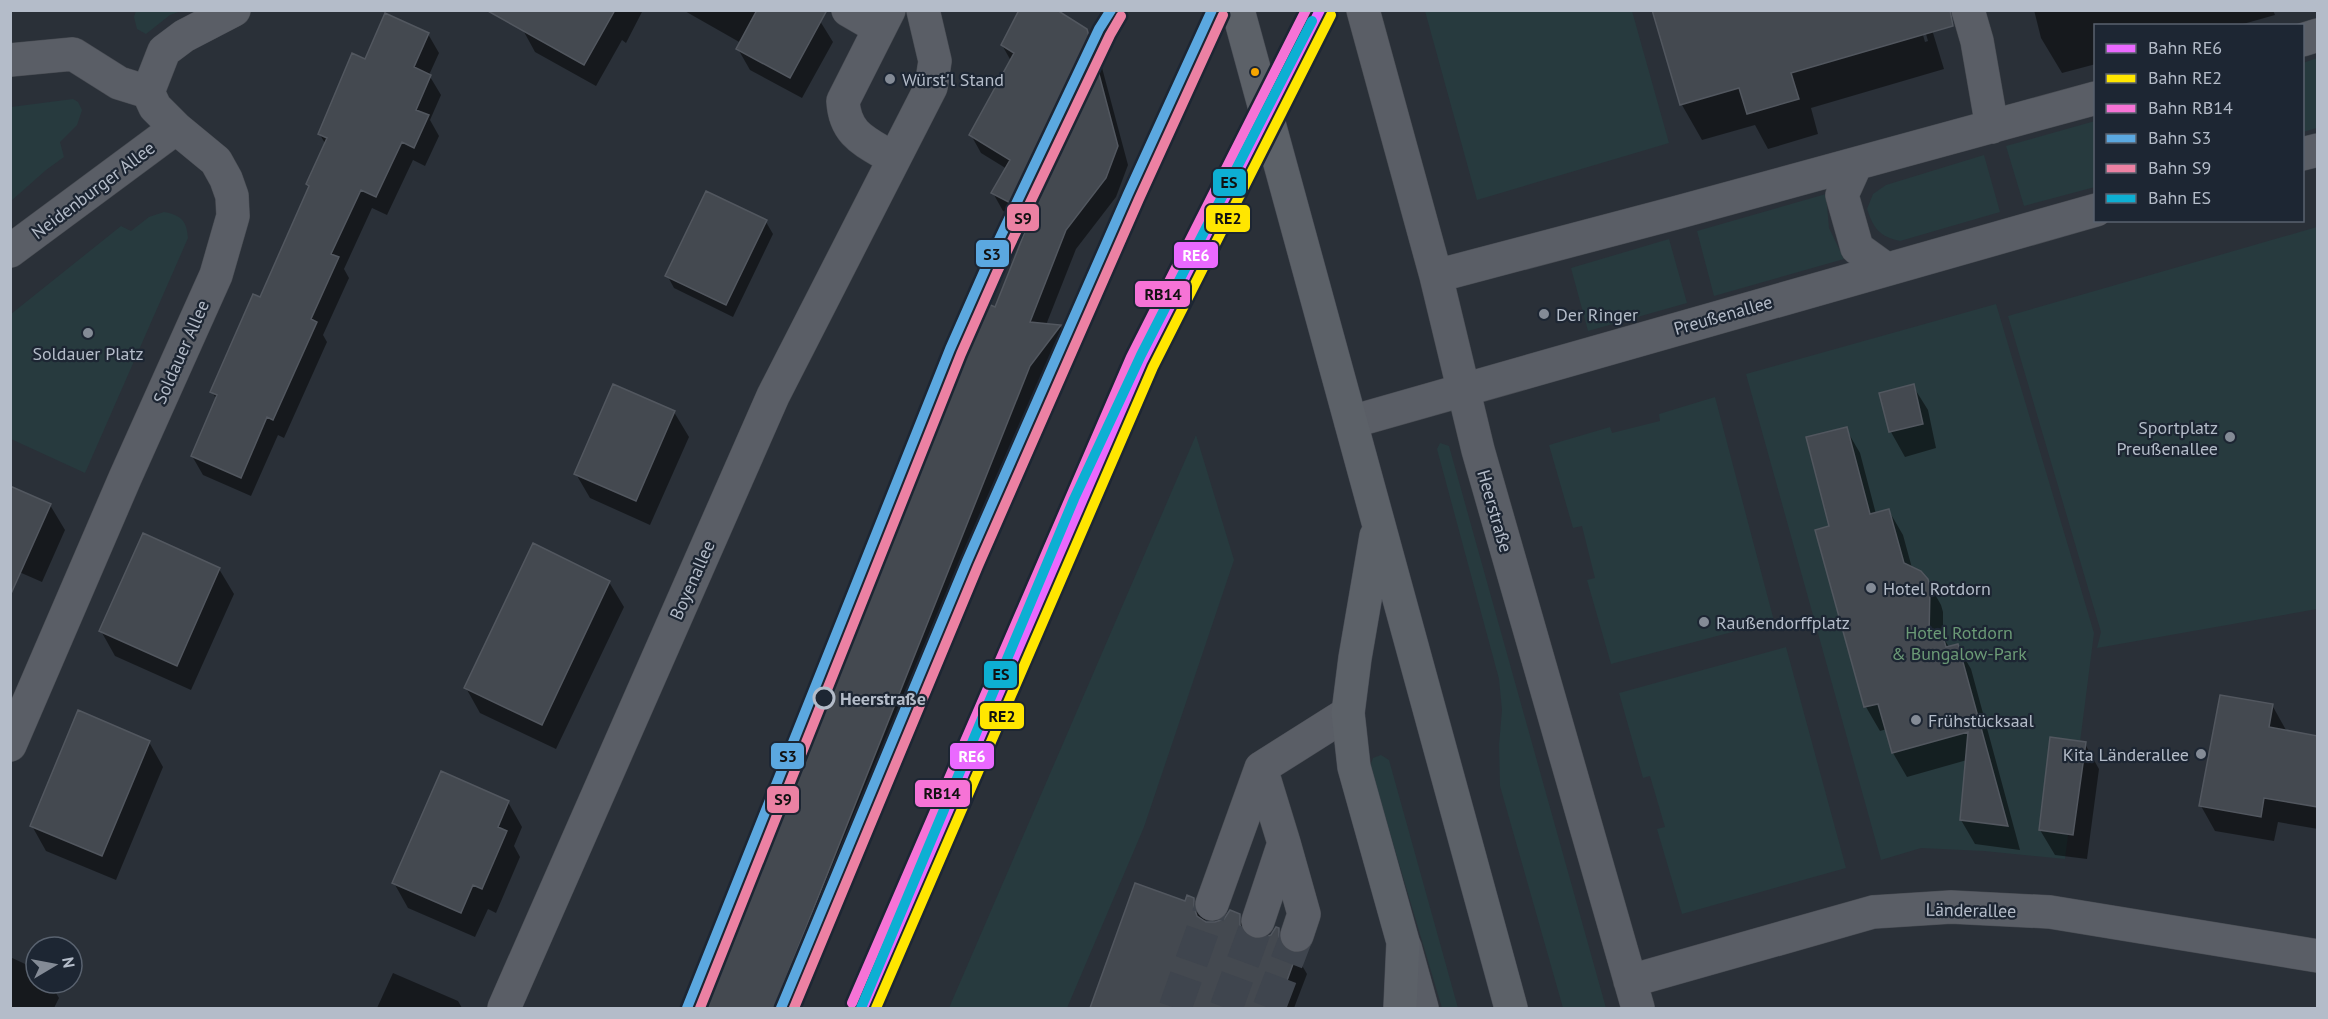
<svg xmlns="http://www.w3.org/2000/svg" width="2328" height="1019" font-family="'PT Sans',sans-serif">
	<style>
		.green { fill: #273a3e }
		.shadow { fill: #0007 }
		.building { fill: #444950; stroke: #52575f; stroke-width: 1.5 }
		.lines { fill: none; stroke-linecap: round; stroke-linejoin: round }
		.minor-tunnel { stroke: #3f454e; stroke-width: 33; stroke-dasharray: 33 16; stroke-linecap: butt }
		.minor-casing { stroke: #484c53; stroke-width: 34 }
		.major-casing { stroke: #484c55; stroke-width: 34 }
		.minor { stroke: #5a5e66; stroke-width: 33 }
		.major { stroke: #5c6168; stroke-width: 33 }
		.rail-1-casing { stroke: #1d2633; stroke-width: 15 }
		.rail-2-casing { stroke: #1d2633; stroke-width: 15 }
		.rail-3-casing { stroke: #1d2633; stroke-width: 15 }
		.rail-4-casing { stroke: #1d2633; stroke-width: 15 }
		.rail-5-casing { stroke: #1d2633; stroke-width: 15 }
		.rail-6-casing { stroke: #1d2633; stroke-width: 15 }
		.rail-1 { stroke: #ea69ff; stroke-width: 10 }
		.rail-2 { stroke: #ffe600; stroke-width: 10 }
		.rail-3 { stroke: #f673d6; stroke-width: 10 }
		.rail-4 { stroke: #5ba8e0; stroke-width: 10 }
		.rail-5 { stroke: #ec81a3; stroke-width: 10 }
		.rail-6 { stroke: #0dafd3; stroke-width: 10 }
		.bus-dot { fill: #f7a600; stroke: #1d2633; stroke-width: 2 }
		.poi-dot { fill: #848b96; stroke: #1d2633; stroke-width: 2 }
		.stop-dot { fill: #1d2633; stroke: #b4bcc9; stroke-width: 3 }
		.labels { text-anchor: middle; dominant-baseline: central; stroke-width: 4.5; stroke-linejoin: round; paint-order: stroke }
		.poi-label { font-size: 18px; fill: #b4bcc9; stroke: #1d2633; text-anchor: start }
		.street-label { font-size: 18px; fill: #b4bcc9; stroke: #1d2633 }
		.park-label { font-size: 18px; fill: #6b9a76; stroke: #1d2633 }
		.stop-label { font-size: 18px; font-weight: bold; fill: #b4bcc9; stroke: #1d2633; text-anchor: start }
		.line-badge { stroke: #1d2633; stroke-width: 2 }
		.badge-label { font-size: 16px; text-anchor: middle; font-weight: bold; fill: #fff }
		.pale-badge-label { font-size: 16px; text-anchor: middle; font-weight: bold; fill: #111 }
	</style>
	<rect width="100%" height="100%" fill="#2a3038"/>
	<path class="green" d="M136,11v-1l45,1 -11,4 -24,19 -9,-5 -3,-12z
		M1425,11h207l37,132 -192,57z
		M2317,58v70l-14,4v-69z
		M73,99l5,3 4,8 -5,15 -17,17 4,15 -18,13 -35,31v-94z
		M2095,121v66l-71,19 -18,-60z
		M1984,155l16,57 -100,29c-21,-5 -26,-12 -33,-32l6,-15 13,-9z
		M1826,194l3,34 15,31 -130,37 -17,-65z
		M164,212c17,3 23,9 24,26l-103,235 -74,-34v-125l110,-88 10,5 18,-14z
		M2317,227v382l-220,39 4,-16 -93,-316z
		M1669,239l18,64 -99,28 -17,-63z
		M1996,304l98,329 -29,226 -81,-8 -63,-3 -40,12 -135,-486z
		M1715,397l59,224 -163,43 -24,-84 8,-2 -13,-52 -9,2 -24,-83 61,-18 2,6 48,-12 -1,-7z
		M1196,435l38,125 -90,267 -77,181h-118z
		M1440,443l9,3 157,562h-43l-63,-222 -1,-41 3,-35 -3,-31 -62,-230z
		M1786,647l60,221 -164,46 -25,-85 8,-2 -15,-51 -7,2 -24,-85z
		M1381,755l8,5 69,248h-16l-72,-242 3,-8z"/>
	<path class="shadow" d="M534,10h109l-17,33 -4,-3 -26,46 -61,-34 -12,-22z
		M683,10h118l19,11 13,21 -31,56 -52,-28 -12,-21 3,-6z
		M1654,10h262l9,32 3,-1 -9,-31h7l18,59 -133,39 7,26 -50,15 -13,-24 -53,15 -20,-35z
		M2034,10h239l2,5 -39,11h-140v38l-34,9 -21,-35z
		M1086,30l11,19 31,116 -12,32 -40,52 -30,76 14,1 10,18 -30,41 -249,623h-96l284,-706 16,7 34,-85 -26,-13 -10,-18 14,-24 -26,-16 -10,-18 40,-74 -9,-16z
		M428,34l11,19 -10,22 12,20 -11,25 9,16 -14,30 -12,-6 -26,55 -15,-7 -28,61 5,9 -26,57 4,7 -43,96 -6,-3 -27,61 -48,-21 -11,-19 25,-56 -5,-8 49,-93 49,-111 16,-43 -7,-12 46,-72z
		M707,193l59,29 7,12 -40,83 -59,-29 -7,-13z
		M1913,386l15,24 8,38 -31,9 -14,-25 -10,-38z
		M674,412l15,25 -39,88 -60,-27 -14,-24z
		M1846,429l14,24 16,61 13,-3 14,24 9,33 15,12 14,25 2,7v25l6,10 8,-2 14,24 49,181 -45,-6 -14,-24 6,-60 -60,17 -14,-24 -6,-24 -7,2 -14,-24 -49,-176 14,-4z
		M50,505l15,25 -23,52 -32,-14z
		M219,569l15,25 -43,96 -76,-34 -14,-25z
		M609,582l15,25 -68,142 -76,-36 -14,-25z
		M2272,705l14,25 32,8v91l-40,-7 -4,19 -59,-10 -14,-25z
		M149,742l14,25 -47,113 -70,-29 -14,-25z
		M2085,744l14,25 -12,90 -32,-4 -15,-25z
		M508,802l14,25 -8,19 6,11 -24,56 -8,-4 -13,28 -67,-29 -14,-25z
		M1136,885l50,18 7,-4 12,20 -1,3 11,2 24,-8 12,19 -1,4 13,2 15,-11 12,19 -1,5 7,1 11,19 -13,34h-202z
		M10,957l26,12v14h14l9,15 -5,10h-44z
		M393,973l65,28 4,7h-85z"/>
	<path class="building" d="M486,10h129l-31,55z
		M757,10h70l-37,68 -54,-29z
		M1019,10h38l30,19 31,117 -12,32 -40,52 -36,92 31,3 -31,41 -256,642h-80l285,-708 16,7 37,-93 -41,-21 19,-33 -41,-25 45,-82 -13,-8z
		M1652,10h298l3,16 -162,47 8,26 -52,15 -8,-26 -59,17z
		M385,13l44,20 -15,34 17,8 -15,35 13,5 -15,33 -12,-6 -26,55 -15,-7 -30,64 8,3 -28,62 6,3 -44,98 -6,-3 -26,61 -50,-22 26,-61 -7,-3 43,-98 7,3 49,-111 -3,-2 21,-46 -9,-4 34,-81 13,6z
		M706,191l61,29 -41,85 -61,-29z
		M613,384l62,27 -39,90 -62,-27z
		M1914,384l9,40 -34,8 -10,-39z
		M1847,427l23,87 19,-5 15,54 17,8 7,8 2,8 -1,50 13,-4 4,14 12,-3 50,182 -48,-6 8,-88 -76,21 -14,-49 -14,3 -49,-177 14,-4 -23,-89z
		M10,486l41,18 -41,92z
		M143,533l77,35 -43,98 -78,-35z
		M533,543l77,38 -68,144 -78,-37z
		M2220,695l53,9 -4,23 49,9v71l-54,-9 -3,19 -62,-11z
		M78,710l72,31 -48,115 -72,-30z
		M2050,737l36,5 -13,93 -34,-5z
		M441,771l68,30 -11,26 9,4 -25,58 -9,-4 -12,28 -69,-30z
		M1135,883l50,18 2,-6 7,3v9l3,9 9,6h9l9,-3 6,-9 10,4v11l4,9 9,5h9l9,-4 5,-8 3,1v10l4,9 8,6h6l-20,55h-187z"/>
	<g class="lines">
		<path class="minor-tunnel" d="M1175,1008l37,-104
			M1226,1008l32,-87
			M1269,1008l28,-73"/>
		<defs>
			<path id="minor" d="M848,10l31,18
				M889,10l-46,91c2,35 24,41 51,58
				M1363,10l73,266 42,174 160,558
				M1968,10l9,31 15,86
				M2302,40l16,-5
				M10,60l63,-6 46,29 29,9
				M2302,154l16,-4
				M1856,164l-14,31 15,53 29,21
				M10,251l166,-123
				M1436,276l239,-63 421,-115
				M1351,422l745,-212
				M10,745l115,-267 91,-203 17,-59 -1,-20 -6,-17 -10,-18 -40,-33 -21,-21 -7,-15 16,-41 20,-15 50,-26
				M1284,843l20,71 -7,21
				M1212,904l49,-136 87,-55
				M1258,921l26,-78 -23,-75
				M1405,947l17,61
				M1630,981l243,-69 78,-5 99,5 268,44
				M504,1008l269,-612 158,-309 4,-26 -12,-51"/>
			<path id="major" d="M1238,10l273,998
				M1376,536l-21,122 -7,55 6,54 49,175 -3,66"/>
		</defs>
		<use href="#minor" class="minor-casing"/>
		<use href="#major" class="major-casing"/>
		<use href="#minor" class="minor"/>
		<use href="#major" class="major"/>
		<defs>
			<path id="rail-1" d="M863,1008l279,-646 178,-352"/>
			<path id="rail-2" d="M876,1008l277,-641 178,-352"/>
			<path id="rail-3" d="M852,1003l279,-646 175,-347"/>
			<path id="rail-4" d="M687,1008l263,-659 37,-84 112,-236 12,-19
				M781,1008l186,-447 161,-367 84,-184"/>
			<path id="rail-5" d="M700,1008l261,-654 37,-84 112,-235 11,-19
				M794,1008l184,-442 161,-367 84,-184"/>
			<path id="rail-6" d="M861,1008l213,-509 67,-144 171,-334"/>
		</defs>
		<use href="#rail-1" class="rail-1-casing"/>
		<use href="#rail-2" class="rail-2-casing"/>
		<use href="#rail-3" class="rail-3-casing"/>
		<use href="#rail-4" class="rail-4-casing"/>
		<use href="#rail-5" class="rail-5-casing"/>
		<use href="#rail-6" class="rail-6-casing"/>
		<use href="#rail-1" class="rail-1"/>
		<use href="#rail-2" class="rail-2"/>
		<use href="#rail-3" class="rail-3"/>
		<use href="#rail-4" class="rail-4"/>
		<use href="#rail-5" class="rail-5"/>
		<use href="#rail-6" class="rail-6"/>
	</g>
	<circle class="bus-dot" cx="1255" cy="72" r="5"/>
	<g class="poi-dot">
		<circle cx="890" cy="79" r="6"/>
		<circle cx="1544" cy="314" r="6"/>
		<circle cx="88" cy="333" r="6"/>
		<circle cx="2230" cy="437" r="6"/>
		<circle cx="1871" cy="588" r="6"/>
		<circle cx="1704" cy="622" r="6"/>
		<circle cx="1916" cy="720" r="6"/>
		<circle cx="2201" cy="754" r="6"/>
	</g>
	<circle class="stop-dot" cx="824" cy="698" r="10"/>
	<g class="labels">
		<g class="poi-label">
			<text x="902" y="79">Würst'l Stand</text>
			<text x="1556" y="314">Der Ringer</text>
			<text x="88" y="353" text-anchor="middle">Soldauer Platz</text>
			<text x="2218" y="427" text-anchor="end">Sportplatz<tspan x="2218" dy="21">Preußenallee</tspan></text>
			<text x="1883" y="588">Hotel Rotdorn</text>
			<text x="1716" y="622">Raußendorffplatz</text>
			<text x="1928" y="720">Frühstücksaal</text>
			<text x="2189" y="754" text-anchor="end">Kita Länderallee</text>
		</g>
		<g class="street-label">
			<text transform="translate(93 190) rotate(-37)">Neidenburger Allee</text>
			<text transform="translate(1723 315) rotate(-16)">Preußenallee</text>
			<text transform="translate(181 352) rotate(-66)">Soldauer Allee</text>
			<text transform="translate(1495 511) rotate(74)">Heerstraße</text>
			<text transform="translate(692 580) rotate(-66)">Boyenallee</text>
			<text transform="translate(1971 910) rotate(1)">Länderallee</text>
		</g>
		<g class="park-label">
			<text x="1959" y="632">Hotel Rotdorn<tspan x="1959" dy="21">&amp; Bungalow-Park</tspan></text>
		</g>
		<g class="stop-label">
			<text x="840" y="698">Heerstraße</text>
		</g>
	</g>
	<g class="line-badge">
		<rect x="1212" y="168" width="35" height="29" rx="6" fill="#0dafd3"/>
		<rect x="1006" y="203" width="34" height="29" rx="6" fill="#ec81a3"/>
		<rect x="1205" y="204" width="46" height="29" rx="6" fill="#ffe600"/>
		<rect x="975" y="239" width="35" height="29" rx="6" fill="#5ba8e0"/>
		<rect x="1173" y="241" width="46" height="28" rx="6" fill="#ea69ff"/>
		<rect x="1134" y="280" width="57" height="28" rx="6" fill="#f673d6"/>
		<rect x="983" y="660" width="35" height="29" rx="6" fill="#0dafd3"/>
		<rect x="979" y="702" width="46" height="28" rx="6" fill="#ffe600"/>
		<rect x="949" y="742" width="46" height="28" rx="6" fill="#ea69ff"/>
		<rect x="770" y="742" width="35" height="28" rx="6" fill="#5ba8e0"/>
		<rect x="914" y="779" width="57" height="29" rx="6" fill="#f673d6"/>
		<rect x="766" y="785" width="34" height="29" rx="6" fill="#ec81a3"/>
	</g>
	<g class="badge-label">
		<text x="1196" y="261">RE6</text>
		<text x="972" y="762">RE6</text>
	</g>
	<g class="pale-badge-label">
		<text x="1229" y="188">ES</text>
		<text x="1023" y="224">S9</text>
		<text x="1228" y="224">RE2</text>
		<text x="992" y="260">S3</text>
		<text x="1163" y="300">RB14</text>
		<text x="1001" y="680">ES</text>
		<text x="1002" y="722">RE2</text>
		<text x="788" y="762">S3</text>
		<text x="942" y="799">RB14</text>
		<text x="783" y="805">S9</text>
	</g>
	<rect width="2328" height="1019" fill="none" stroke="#b4bcc9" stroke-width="24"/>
	<rect x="2094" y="24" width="210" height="198" fill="#1d2633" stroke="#59626f" stroke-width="1.5"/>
	<rect x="2106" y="44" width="30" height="9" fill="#ea69ff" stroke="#59626f" stroke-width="1.5"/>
	<text x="2148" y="54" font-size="18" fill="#b4bcc9">Bahn RE6</text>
	<rect x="2106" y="74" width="30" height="9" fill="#ffe600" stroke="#59626f" stroke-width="1.5"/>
	<text x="2148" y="84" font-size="18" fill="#b4bcc9">Bahn RE2</text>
	<rect x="2106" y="104" width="30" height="9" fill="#f673d6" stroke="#59626f" stroke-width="1.5"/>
	<text x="2148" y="114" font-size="18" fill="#b4bcc9">Bahn RB14</text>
	<rect x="2106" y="134" width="30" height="9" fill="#5ba8e0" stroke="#59626f" stroke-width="1.5"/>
	<text x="2148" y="144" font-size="18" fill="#b4bcc9">Bahn S3</text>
	<rect x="2106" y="164" width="30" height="9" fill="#ec81a3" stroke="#59626f" stroke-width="1.5"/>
	<text x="2148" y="174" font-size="18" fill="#b4bcc9">Bahn S9</text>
	<rect x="2106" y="194" width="30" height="9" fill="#0dafd3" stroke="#59626f" stroke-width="1.5"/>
	<text x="2148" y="204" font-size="18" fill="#b4bcc9">Bahn ES</text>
	<g transform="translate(54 965) rotate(80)"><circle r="28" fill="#1d2633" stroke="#59626f" stroke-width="1.5"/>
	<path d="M0-4.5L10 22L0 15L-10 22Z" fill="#848b96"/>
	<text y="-9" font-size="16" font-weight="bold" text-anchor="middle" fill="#b4bcc9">N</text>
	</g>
</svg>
